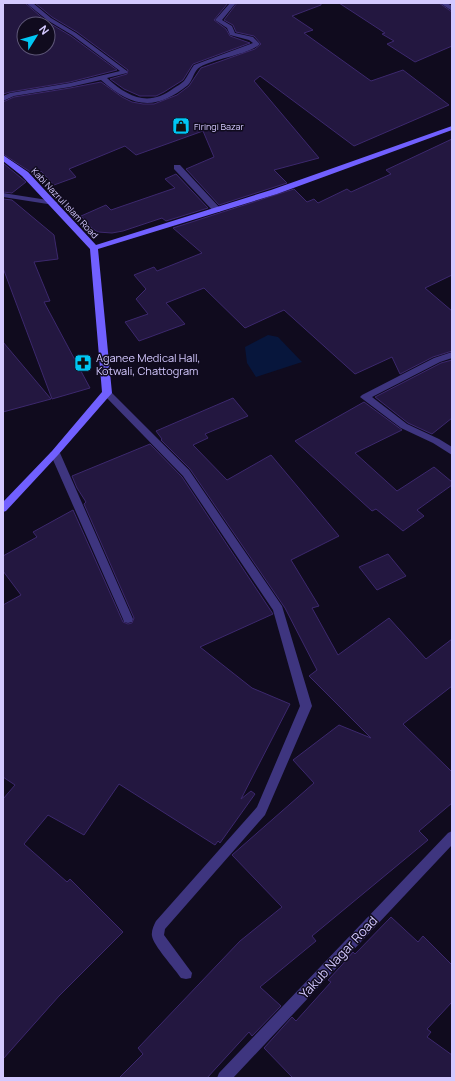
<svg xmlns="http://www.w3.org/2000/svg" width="455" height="1081" font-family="Manrope,sans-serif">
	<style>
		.water { fill: #07163c }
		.building { fill: #231740; stroke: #3c286d; fill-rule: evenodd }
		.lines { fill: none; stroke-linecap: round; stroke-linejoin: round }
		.street { fill: #3e357f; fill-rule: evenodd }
		.secondary { fill: #7160ff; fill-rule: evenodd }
		.labels { text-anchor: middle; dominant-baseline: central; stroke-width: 3; stroke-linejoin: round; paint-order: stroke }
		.far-poi-label { font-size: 9px; fill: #d4c9ff; stroke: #100b1e; text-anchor: start }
		.far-street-label { font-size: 9px; fill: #d4c9ff; stroke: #100b1e }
		.poi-label { font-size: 11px; fill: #d4c9ff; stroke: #100b1e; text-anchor: start }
		.near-street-label { font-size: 13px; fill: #d4c9ff; stroke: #100b1e }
	</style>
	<rect width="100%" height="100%" fill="#100b1e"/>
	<path class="water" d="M268,335l10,2 24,25 -46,15 -9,-14 -2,-16z"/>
	<path class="building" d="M3,3h22l21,18 25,15 46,34 -47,12 -60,10 -7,2zM24,24h24v24h-24z
		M35,3h193l-14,17 12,9 4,7 20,7 -57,21 -10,16 -19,12 -8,4h-16l-16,-7 -14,-10 17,-5 1,-4 -51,-38 -25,-15z
		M237,3h84v2l-29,11 21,14 -9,3 67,48 32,-11 46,35 -95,41 -94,-70 -6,5 65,77 -45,12 13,13 -68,22 -33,-36 28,-12 -11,-26 -67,24 -11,-9 -56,23 7,8 -22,8 -13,-14 -7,5 -5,-5 -26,-17v-52l11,-5 56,-9 31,-6 21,15 10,5 11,2h11l23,-9 12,-9 12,-18 54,-19 6,-5 -7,-8 -18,-4 -3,-7 -9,-5z
		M339,3h100l13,9v34l-37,16 -28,-18 7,-3 -12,-7 3,-1z
		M452,139v136l-27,13 27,23v40l-19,6 -33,17 -8,-17 -37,17 -71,-64 -39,18 -41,-40 -38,15 19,21 -46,17 -14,-19 23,-8 -12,-15 10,-10 -12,-14 20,-8 3,4 45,-18 -29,-25 121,-39 13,13 7,-3 4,4 29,-14 4,3 40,-18 -5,-4z
		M3,163l23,19 -14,11 -9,-1z
		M176,174l32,34 -42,13 -4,-3 -39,13 -11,2 -14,-1 -5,-3 -12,-13 25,-11 5,5 64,-22 -10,-9z
		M3,199l9,1 42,35 4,24 -24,3 16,39 -6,1 46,86 -38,11 -49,-131z
		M3,342l48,57 -48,13z
		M452,360v58l-20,16 -24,-11 -33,-26 66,-34z
		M233,398l15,18 -43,18 3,4 -15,7 34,35 44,-25 68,81 -48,24 28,46 -7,2 26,47 51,-37 37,41 26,-20v47l-49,38 49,48v31l-33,28 9,9 -116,96 4,5 -56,46 21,19 -29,30 -3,-4 -42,46h-88l24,-24 -5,-6 102,-107 42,-34 -50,-52 82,-72 -21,-23 46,-35 32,13 -62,-62 8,-6 -32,-62 -95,-139 -29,-29 1,-1 -6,-8z
		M364,402l38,28 -47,23 42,38 37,-24 18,15v3l-35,25 7,6 -21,15 -27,-22 -4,2 -77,-70z
		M150,444l32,33 91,137 -73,33 52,41 38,16 -49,95 10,-8 4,3 -35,49 -2,-2 -3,4 -96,-61 -35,51 -36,-20 -24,29 43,38 3,-3 53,53 -64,64 -56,63v-260l12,-14 -12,-8v-172l18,-10 -18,-24v-15l34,-19 -4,-5 40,-22 50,112 5,2 4,-1 2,-5 -50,-114 2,-2 -9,-14 -5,-12z
		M388,554l18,22 -29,14 -18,-23z
		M391,917l27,25 5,-6 29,29v37l-25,27 4,3 -4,5 25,18v23h-159l-29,-30 28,-31 4,4 35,-39 -3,-2 13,-14 12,-14 2,2z"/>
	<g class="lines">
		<path class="street" d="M26,3h7l18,15 25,15 51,38v2l-20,5c22,20 42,29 67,10 3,-2 7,-4 10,-7 4,-5 6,-11 10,-16l59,-22 -4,-3 -19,-5 -3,-7 -12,-8 15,-17h6l-14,17 10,6 3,7 18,4 7,7c-12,11 -45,14 -60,23 -6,3 -7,13 -12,18 -33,27 -57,22 -87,-5l-31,7 -56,9 -11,5v-5l7,-3 60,-10 50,-12 -48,-36 -25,-15z
			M440,3h7l5,3v5z
			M174,165h6l40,43v4h-6l-40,-43z
			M3,193l51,8 4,2 -4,2 -51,-8z
			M452,352v6l-12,4 -68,35 35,27 32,15 13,8v8l-19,-12 -32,-15 -41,-31 2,-2 72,-37z
			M107,390l3,1 79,79 93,136 30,100 -47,109 -100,114 -1,6 28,38 -1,5 -5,1 -5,-1c-6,-9 -28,-33 -29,-42 -1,-5 2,-11 4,-15l101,-114 43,-101 -27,-96 -90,-134 -79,-81 -2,-2 2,-2z
			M55,450l5,3 73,166 -1,3 -4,1 -4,-1 -1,-3 -73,-166z
			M452,831v14l-219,233h-16l2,-5 229,-240z"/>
		<path class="secondary" d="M452,126v4l-175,64 -179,55 14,144 -54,62 -52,56 -3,1v-10l49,-51 50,-59 -12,-143 -68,-73 -19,-15v-6l25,17 68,73 175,-55z"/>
	</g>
	<defs>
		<symbol id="shop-square" viewBox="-11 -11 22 22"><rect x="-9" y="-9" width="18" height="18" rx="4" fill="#00c7f4" stroke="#100b1e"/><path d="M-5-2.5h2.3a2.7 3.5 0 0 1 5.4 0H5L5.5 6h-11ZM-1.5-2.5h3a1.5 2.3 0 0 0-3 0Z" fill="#111"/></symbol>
		<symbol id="pharmacy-square" viewBox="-11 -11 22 22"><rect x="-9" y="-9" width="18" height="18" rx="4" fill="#00c7f4" stroke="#100b1e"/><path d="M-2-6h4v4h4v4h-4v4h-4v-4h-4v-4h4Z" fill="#111"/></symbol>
	</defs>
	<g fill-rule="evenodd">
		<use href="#shop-square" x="171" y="116" width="20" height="20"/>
		<use href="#pharmacy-square" x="73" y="353" width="20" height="20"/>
	</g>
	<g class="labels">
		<g class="far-poi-label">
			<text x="194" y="126">Firingi Bazar</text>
		</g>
		<g class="far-street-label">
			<text transform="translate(65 203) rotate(47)">Kabi Nazrul Islam Road</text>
		</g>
		<g class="poi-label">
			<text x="96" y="357">Aganee Medical Hall,<tspan x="96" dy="13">Kotwali, Chattogram</tspan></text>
		</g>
		<g class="near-street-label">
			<text transform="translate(338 957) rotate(-47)">Yakub Nagar Road</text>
		</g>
	</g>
	<rect width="455" height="1081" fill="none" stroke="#d4c9ff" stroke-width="8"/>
	<g transform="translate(36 36) rotate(53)"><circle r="19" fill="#100b1e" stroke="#5e5778"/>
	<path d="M0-3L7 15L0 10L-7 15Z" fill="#00c7f4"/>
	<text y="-6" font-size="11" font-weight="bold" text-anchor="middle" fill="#d4c9ff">N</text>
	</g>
</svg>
